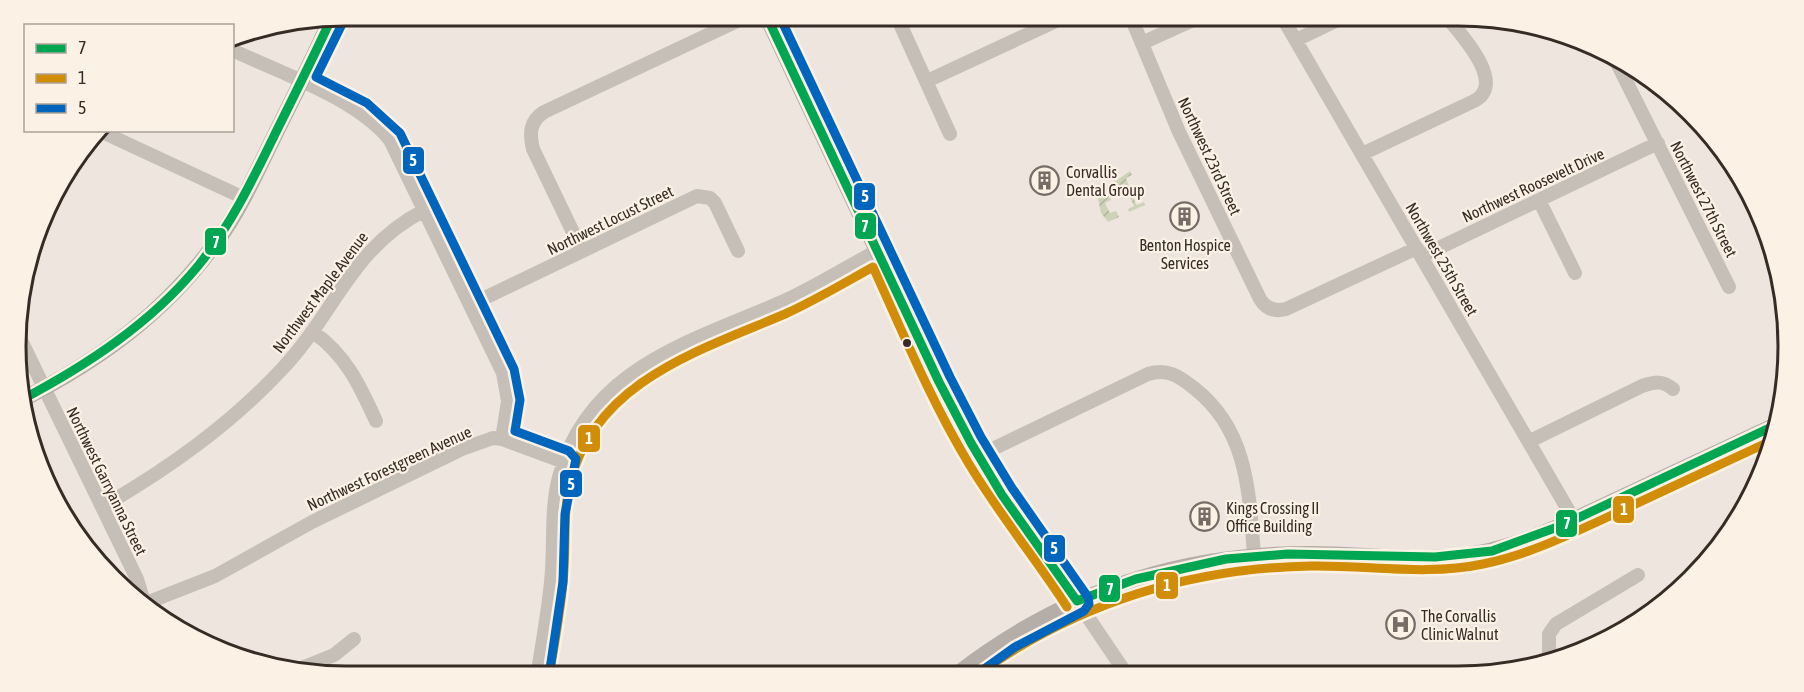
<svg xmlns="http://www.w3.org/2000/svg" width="1804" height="692" font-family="'Asap Condensed',sans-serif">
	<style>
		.garden { fill: url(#garden-furrows) }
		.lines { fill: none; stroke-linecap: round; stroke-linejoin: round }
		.minor { stroke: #c6bfb8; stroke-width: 14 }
		.major { stroke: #b5ada7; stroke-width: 16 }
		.bus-1-casing { stroke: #fbf1e5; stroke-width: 14 }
		.bus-2-casing { stroke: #fbf1e5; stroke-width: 14 }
		.bus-3-casing { stroke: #fbf1e5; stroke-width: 14 }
		.bus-1 { stroke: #00a651; stroke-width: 9 }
		.bus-2 { stroke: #d18d08; stroke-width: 9 }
		.bus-3 { stroke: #0065bd; stroke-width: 9 }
		.bus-dot { fill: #372b26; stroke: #fbf1e5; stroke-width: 2 }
		.labels { text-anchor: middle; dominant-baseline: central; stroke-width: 4.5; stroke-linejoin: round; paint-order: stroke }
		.street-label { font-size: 16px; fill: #372b26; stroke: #fbf1e5 }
		.poi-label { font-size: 16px; fill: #372b26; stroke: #fbf1e5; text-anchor: start }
		.rim { fill: none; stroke: #372b26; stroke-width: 3 }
		.line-badge { stroke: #fbf1e5; stroke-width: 2 }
		.badge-label { font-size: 16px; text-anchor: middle; font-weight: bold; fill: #fff }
	</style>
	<defs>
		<pattern id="garden-furrows" width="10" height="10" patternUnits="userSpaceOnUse" patternTransform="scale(1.5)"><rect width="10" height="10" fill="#ced3b7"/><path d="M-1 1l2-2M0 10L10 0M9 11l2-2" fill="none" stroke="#b2b59d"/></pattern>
	</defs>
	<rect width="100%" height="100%" fill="#eee6de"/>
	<path class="garden" d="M1130,171l2,4 -6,3 9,24 2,3 7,-3 1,3 -16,7 -1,-3 6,-3 -10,-22 -7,2 -2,-2 -9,6 5,10 -6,3 5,10 6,-2 3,6 -11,5 -7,-9 -4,-19z"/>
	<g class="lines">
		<path class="minor" d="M896,15l54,119
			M1130,15l49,117 81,167c6,10 15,13 26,10l131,-61
			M1281,15l293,505
			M1296,40l52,-25
			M1142,43l62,-28
			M232,50c51,24 124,48 158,90l113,233 5,28 -6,38
			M1617,63l112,224
			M927,81l142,-66
			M100,131l144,67
			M1362,154l112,-53c34,-17 -14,-68 -29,-86
			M1539,200l36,73
			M582,251l-49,-102c-4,-16 -3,-28 11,-37l206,-97
			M1422,256l236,-113
			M470,305l227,-109 13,2 5,5 23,48
			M313,332c33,23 47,54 63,89
			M19,336l118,243 9,30
			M1530,441l112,-55c13,-4 20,-6 31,3
			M978,456l170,-82c19,-6 31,2 46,14 54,42 55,104 60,167
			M102,507c67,-39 128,-82 181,-139 53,-57 69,-121 142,-158
			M1077,601l50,74
			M141,605l74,-29 97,-54 150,-73 31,-11 9,1 62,23
			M1549,660v-26l7,-10 82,-49
			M297,670l37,-15 20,-16
			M537,677c5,-32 11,-64 14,-95 4,-36 -1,-70 8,-105 29,-109 132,-135 223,-175 34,-15 64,-35 97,-52"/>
		<path class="major" d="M766,15l173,367 32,61 31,52 75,106
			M21,400c78,-39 145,-88 196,-159 23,-31 38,-66 55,-100 20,-41 41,-82 60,-124
			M956,675c104,-81 224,-122 356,-121 56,0 112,10 167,-1 50,-10 94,-33 139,-54 54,-25 107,-50 160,-75"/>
		<defs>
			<path id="bus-1" d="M766,15l173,367 32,61 31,52 75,106 59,-22 90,-20 62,-5 147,3 57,-6 71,-26 215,-101
				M21,400c66,-35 129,-76 177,-134 33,-41 55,-87 78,-134 19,-38 38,-76 56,-115"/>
			<path id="bus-2" d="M976,675c100,-71 212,-107 335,-109 58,-1 115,10 172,-2 49,-10 94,-33 140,-54 50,-24 101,-47 152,-71
				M549,676c6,-35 13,-71 15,-107 2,-29 -1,-58 6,-86 25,-102 131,-133 215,-169 31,-14 59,-31 88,-47 30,66 58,134 96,197 30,50 67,95 98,143"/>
			<path id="bus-3" d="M779,15l171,362 31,60 31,51 76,109 1,7 -5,7 -69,36 -39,28
				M343,22l-27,55 51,26 33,30 114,236 6,31 -5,31 54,20 7,8 -11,55 -2,68 -14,94"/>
		</defs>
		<use href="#bus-1" class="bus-1-casing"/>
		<use href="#bus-2" class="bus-2-casing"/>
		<use href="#bus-3" class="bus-3-casing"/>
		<use href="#bus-1" class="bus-1"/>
		<use href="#bus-2" class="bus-2"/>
		<use href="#bus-3" class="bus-3"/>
	</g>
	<defs>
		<symbol id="building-ring" viewBox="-11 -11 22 22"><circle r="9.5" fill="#fbf1e5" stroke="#776c66" stroke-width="1.5"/><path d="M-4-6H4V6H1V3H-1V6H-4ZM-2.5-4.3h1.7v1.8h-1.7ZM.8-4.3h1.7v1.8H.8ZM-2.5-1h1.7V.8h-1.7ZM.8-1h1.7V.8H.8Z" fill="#776c66"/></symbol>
		<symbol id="hospital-ring" viewBox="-11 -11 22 22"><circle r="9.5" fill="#fbf1e5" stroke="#776c66" stroke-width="1.5"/><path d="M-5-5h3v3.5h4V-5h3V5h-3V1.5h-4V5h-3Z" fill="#776c66"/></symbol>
	</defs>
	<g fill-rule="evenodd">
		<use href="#building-ring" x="1028" y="164" width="33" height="33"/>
		<use href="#building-ring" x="1168" y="200" width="33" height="33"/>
		<use href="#building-ring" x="1188" y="500" width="33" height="33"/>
		<use href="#hospital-ring" x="1384" y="608" width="33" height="33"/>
	</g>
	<circle class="bus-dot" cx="907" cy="343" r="5"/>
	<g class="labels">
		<g class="street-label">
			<text transform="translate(1210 156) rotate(65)">Northwest 23rd Street</text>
			<text transform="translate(1533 185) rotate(-25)">Northwest Roosevelt Drive</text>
			<text transform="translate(1704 199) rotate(63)">Northwest 27th Street</text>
			<text transform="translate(610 220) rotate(-26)">Northwest Locust Street</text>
			<text transform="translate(1442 259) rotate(60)">Northwest 25th Street</text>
			<text transform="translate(320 292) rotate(-53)">Northwest Maple Avenue</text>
			<text transform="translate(389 468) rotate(-25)">Northwest Forestgreen Avenue</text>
			<text transform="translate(107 481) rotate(64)">Northwest Garryanna Street</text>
		</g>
		<g class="poi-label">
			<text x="1066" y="172">Corvallis<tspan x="1066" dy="18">Dental Group</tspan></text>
			<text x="1185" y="245" text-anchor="middle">Benton Hospice<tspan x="1185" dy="18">Services</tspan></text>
			<text x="1226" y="508">Kings Crossing II<tspan x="1226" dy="18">Office Building</tspan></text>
			<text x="1421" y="616">The Corvallis<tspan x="1421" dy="18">Clinic Walnut</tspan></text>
		</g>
	</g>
	<path d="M0 0H1804V692H0ZM346 26H1458A320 320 0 0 1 1778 346V346A320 320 0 0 1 1458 666H346A320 320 0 0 1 26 346V346A320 320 0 0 1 346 26Z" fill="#fbf1e5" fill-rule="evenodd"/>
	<path class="rim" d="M346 26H1458A320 320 0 0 1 1778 346V346A320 320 0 0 1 1458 666H346A320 320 0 0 1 26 346V346A320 320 0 0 1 346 26Z"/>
	<g class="line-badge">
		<rect x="402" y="146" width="23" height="29" rx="6" fill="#0065bd"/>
		<rect x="853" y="182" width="23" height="29" rx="6" fill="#0065bd"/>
		<rect x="854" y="212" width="23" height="28" rx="6" fill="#00a651"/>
		<rect x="204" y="227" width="23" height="29" rx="6" fill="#00a651"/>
		<rect x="577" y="424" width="24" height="29" rx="6" fill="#d18d08"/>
		<rect x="559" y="469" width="24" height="29" rx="6" fill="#0065bd"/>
		<rect x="1612" y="495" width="23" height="29" rx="6" fill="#d18d08"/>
		<rect x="1555" y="509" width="23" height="29" rx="6" fill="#00a651"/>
		<rect x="1043" y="534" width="23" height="29" rx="6" fill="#0065bd"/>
		<rect x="1155" y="571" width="24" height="29" rx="6" fill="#d18d08"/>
		<rect x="1098" y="574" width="23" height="29" rx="6" fill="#00a651"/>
	</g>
	<g class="badge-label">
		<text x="413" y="166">5</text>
		<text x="865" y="202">5</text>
		<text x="865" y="232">7</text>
		<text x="216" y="248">7</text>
		<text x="589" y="444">1</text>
		<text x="571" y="490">5</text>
		<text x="1624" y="515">1</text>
		<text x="1567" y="529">7</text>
		<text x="1054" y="554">5</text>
		<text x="1167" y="591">1</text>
		<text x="1110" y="595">7</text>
	</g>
	<rect x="24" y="24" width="210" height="108" fill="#fbf1e5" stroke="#ada299" stroke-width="1.5"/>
	<rect x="36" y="44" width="30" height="9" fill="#00a651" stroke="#ada299" stroke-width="1.5"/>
	<text x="78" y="54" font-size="18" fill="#372b26">7</text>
	<rect x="36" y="74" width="30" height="9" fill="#d18d08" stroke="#ada299" stroke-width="1.5"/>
	<text x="78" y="84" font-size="18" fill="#372b26">1</text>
	<rect x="36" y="104" width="30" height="9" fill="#0065bd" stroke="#ada299" stroke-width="1.5"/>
	<text x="78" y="114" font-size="18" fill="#372b26">5</text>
</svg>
